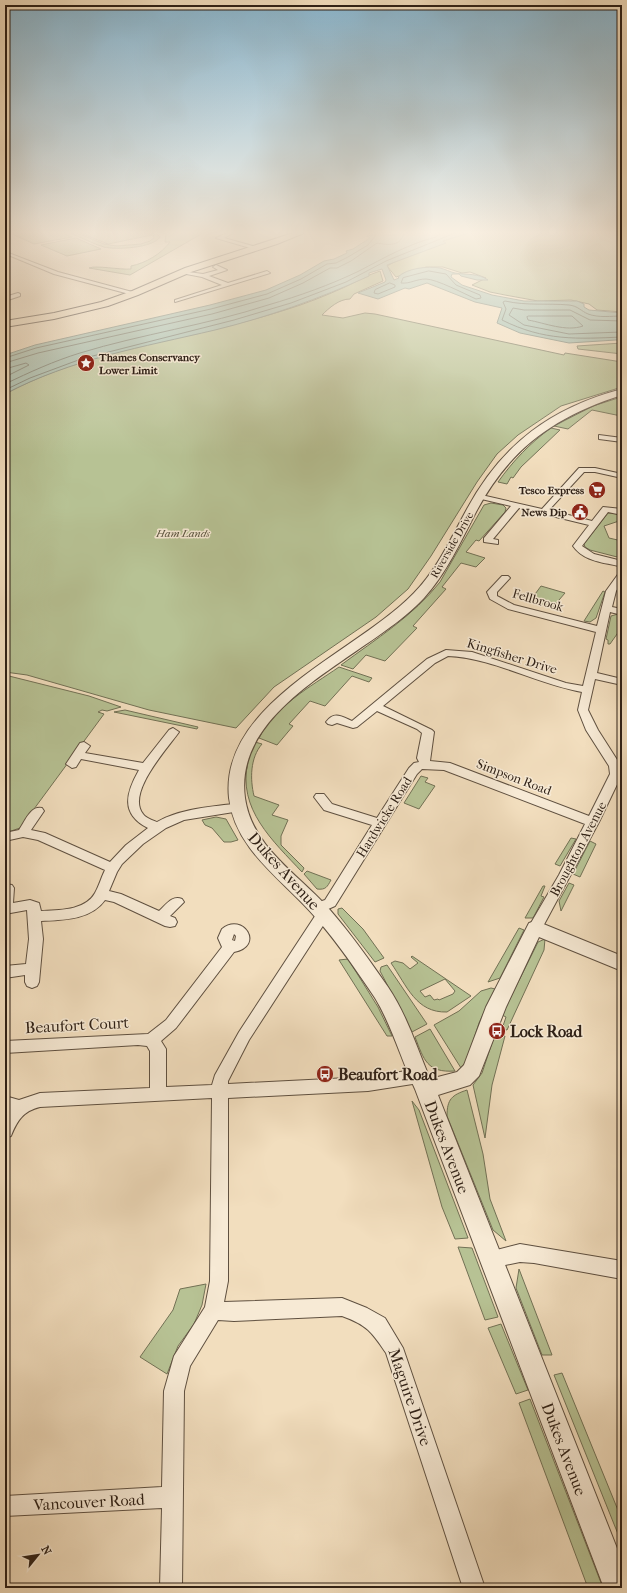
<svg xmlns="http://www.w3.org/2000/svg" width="627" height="1593" font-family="'IM FELL French Canon',serif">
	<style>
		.green { fill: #b7c294; stroke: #727155; fill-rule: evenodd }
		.water { fill: #9cbcae; stroke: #707e71 }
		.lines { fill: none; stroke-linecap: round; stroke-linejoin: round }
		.shore { stroke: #656e62; stroke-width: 1 }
		.minor-casing { stroke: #5f5040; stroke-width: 2 }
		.tertiary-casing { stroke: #5f5040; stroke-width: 2 }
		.primary-casing { stroke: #2e2016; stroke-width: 2 }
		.minor { fill: #f7ead5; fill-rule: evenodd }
		.tertiary { fill: #f7ead5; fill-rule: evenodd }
		.primary { fill: #f2debe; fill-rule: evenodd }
		.labels { text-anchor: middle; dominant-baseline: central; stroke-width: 3; stroke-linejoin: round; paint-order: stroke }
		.far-poi-label { font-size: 11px; font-weight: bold; fill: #2e2016; stroke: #f7ead5; text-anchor: end }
		.far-park-label { font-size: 11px; font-style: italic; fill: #57513c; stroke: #f7ead5 }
		.far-street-label { font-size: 11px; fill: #2e2016; stroke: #f7ead5 }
		.street-label { font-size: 13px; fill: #2e2016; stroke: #f7ead5 }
		.near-street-label { font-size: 16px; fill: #2e2016; stroke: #f7ead5 }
		.near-poi-label { font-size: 16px; font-weight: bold; fill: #2e2016; stroke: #f7ead5; text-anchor: start }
	</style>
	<rect width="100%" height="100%" fill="#f2debe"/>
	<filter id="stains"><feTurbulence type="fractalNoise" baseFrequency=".005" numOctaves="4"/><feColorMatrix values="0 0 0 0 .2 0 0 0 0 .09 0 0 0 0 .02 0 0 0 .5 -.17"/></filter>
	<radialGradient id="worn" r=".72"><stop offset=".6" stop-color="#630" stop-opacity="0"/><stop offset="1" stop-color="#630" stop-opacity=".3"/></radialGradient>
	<path class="green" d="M10,233h53l9,4 -38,7z
		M70,233h7l27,11 13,2 24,-2 9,-3 4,-3 -1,-4 -4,-1h7l4,4c-7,11 -44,13 -56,10 -11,-3 -23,-10 -34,-14z
		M80,233h66l6,2 -44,9z
		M163,233h40l-73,42 -41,-7c7,-3 31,2 42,1v-3c15,-3 30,-12 39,-24h-5l1,-8z
		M464,233h158v79l-25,-2 -8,-6 -18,-4 -33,1 -33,-6 -15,-3 -18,-7 14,-7 -16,-6 -8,1 -19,-6h-17l-30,10 -9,-11 7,-4 46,-23z
		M76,238l25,11 -34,7 -26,-11z
		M380,271l3,10 -29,13 -4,5c-11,0 -21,9 -28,16l21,3 22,-5 10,1 189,41 1,-2 57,9v25l-61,19 -43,29 -21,19 -20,28 -46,74 -23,33 -32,28 -102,70 -38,41 -87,-18 -122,-35 -22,-3v-278c87,-47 186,-54 280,-84 20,-6 40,-14 60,-23 12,-6 23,-12 35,-16z
		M622,343v11l-44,-5 -1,-3z
		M618,398l4,1 -1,17 -29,-6 -24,19 -14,-3 39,-20z
		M551,428l9,2 -39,37 -8,11 -2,-1 -4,7 -9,-2c15,-21 32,-39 53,-54z
		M491,503l12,2 3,3 -1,4 -26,29 -3,-1 -10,12 19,6 -9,9 -15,-4 -19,24 4,2 -33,37 4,2 -32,33 -19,-6 -13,14 -12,-4c35,-26 72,-49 99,-83l44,-77z
		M608,513l14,1v6l-18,6 5,12 13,3 -1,17 -31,-8 -5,-3 -1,-3z
		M541,586l24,7 -12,14 -23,-6z
		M603,591l2,1 -9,26 -6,4 -6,-1z
		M618,614h4v13l-12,17h-2v-4l-2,-1 5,-23z
		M339,667l33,11 -3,4 -17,-6 -27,30 -15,-5 -21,23 4,2 -16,19 -18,-7c16,-32 51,-51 80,-71z
		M5,675l84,21 32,11 -14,4 -5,-1 -4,2 6,2 -84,114 -15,5z
		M125,710l73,17 -1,2 -83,-17z
		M255,742l7,2c-12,14 -12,35 -8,52l25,9 -7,10 16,5 -7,16v9l23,23 -2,4c-29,-31 -65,-63 -54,-110 1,-7 5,-14 7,-20z
		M421,776l7,2 -3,4 10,4 -16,23 -15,-6z
		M216,817l10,2 12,21 -7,2h-7l-12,-14 -7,-3 -3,-5z
		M571,838l5,1 -16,27 -5,-2z
		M590,841l6,3 -16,33 -7,-3z
		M307,871l24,9c-4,7 -5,10 -14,9l-13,-15z
		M569,883l5,2 -13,26 -2,-10z
		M543,886h2l-4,10 3,1 -11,21h-8z
		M342,908l21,21 21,29 -9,4 -37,-48v-5z
		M519,928l5,2 -24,48 -12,4z
		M545,939l-1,11 -37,80 -5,-1 4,-12 -4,-2 36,-73z
		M412,956l59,40 -24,16c-31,1 -40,-26 -56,-49l4,-2 8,2 7,6 8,-6 -7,-6zM445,979l10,12 -2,3 -14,6 -1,-1 -4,1 -4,-5 -5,2 -5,-6z
		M348,959l30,48 14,29h-5l-48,-76z
		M387,965l40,59 -15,8 -32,-61 1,-4z
		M491,988l4,1 -16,34 -12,37 -6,8 -27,-43 25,-14 22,-20z
		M430,1029l25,42c-28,2 -31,-11 -40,-34z
		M500,1034l5,2 -13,49 -7,53 -12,-53 9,-12 12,-36 5,1z
		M467,1090l16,64 7,45 16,42 -13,-11 -46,-114c0,-17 5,-21 20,-26z
		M412,1101l7,9 49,128 -13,1 -13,-32z
		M458,1247l14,1 26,69 -13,3z
		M519,1269l33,86h-10l-26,-67z
		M206,1284l-4,21 -8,19 -16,22 -11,28 -27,-17 33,-47 7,-21z
		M501,1324l27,66 -12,4 -28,-66z
		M562,1373l60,147v12l-4,2 -64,-159z
		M530,1399l73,189h-15l-69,-185z"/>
	<path class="water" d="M369,233h15l-2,2h11l6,-2h70l-26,8 3,2 -59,22 7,15 5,-2 -1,-1c9,-9 30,-11 42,-9 5,1 10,4 15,5 12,2 23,0 33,7h-11l-16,-4 -2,-2h-7l-1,3 11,8 30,10 32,6h53l7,3v3l5,3 33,3v28l-6,-1 -47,3 -49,-10 -23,-10 5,-15 -27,-6 -48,-19 -18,6 -4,-1 -27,11 -20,-6 27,-11 1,-2 -4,-11 -13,4v3c-50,23 -101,41 -154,54 -72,17 -144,29 -210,64v-39l30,-10 175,-40 56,-15 34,-15 24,-14 10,-2 13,-6 -1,-2 7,-2 17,-11 -3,-2 5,-1z"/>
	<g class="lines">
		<path class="shore" d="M429,271l17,3 10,11 24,10 1,3 -5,1c-11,-5 -40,-20 -50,-20 -10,0 -16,5 -25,4l2,-5z
			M390,283l5,2v2l-17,7 -4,-1 1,-3z
			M529,316h43l11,10c-17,6 -38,-3 -55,-6l-1,-3z
			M622,316c-11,0 -23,2 -34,-2 -7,-3 -10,-8 -19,-9 -22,-2 -42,1 -64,-4l-2,1 3,7 -4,11c42,21 75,19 120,17
			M622,321l-32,-1 -20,-10h-46l-11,-2 -4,7 15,10 45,9 53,-2
			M5,358l31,-10 175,-39 56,-15 34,-15 26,-15 9,-1 12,-6 20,-12 8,-10 -1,-2
			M5,363l33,-10 174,-39 57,-16 34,-15 27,-15h7l14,-7 26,-18c11,2 24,4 27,-10
			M5,369l21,-6 3,2 -24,12
			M5,384c25,-12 49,-23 75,-31 62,-19 127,-28 188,-48 31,-9 62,-20 91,-34 25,-13 49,-27 77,-34l5,-4
			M5,390l25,-12 51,-19 153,-39 57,-17 55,-21 40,-21 69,-28"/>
		<defs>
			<path id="minor" d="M227,233h6l-9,5 36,10 -3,2 -41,-12z
				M6,252l52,20 78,21 -3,2 -79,-21 -48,-20z
				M216,265l11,5 -18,6 19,7 39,-12 3,2 -95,29v-2l47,-15 -20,-8 -21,-4v-2l22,3 15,-4 -5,-3z
				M18,293l2,1v2l-15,5v-4z
				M599,435l23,3v4l-23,-3z
				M579,468h16l27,6v4l-27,-6h-11l-35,38 43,11 11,-14 19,2v6l-14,-3 -26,34 12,8 28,7v6c-18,-5 -38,-5 -49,-21l16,-21 -70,-17 -26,31 5,1v4l-14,-2v-4l27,-32 -34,-8v-4l65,15z
				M622,572v10l-6,9 -4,16 10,2v6l-12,-3 -13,61 25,6v6l-27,-6 -7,31 10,20 23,36 1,8 -23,48 -59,110 -5,1 -5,-1 -2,-4 31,-53 26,-51 -141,-54 -22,-1 -5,5 -82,132 -9,4 4,4 -2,4 -79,122 -21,41v3l140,-7 51,-8 5,2 3,5 -3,5 -5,2 -51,8 -140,7v183l-4,21 118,-4 25,10 18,10 18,30 82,240h-22l-77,-235c-14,-21 -19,-28 -44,-37l-108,5 -16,-1 -28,46 -6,25 -2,197h-22l2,-80 -157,8v-20l157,-9 2,-96 10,-35 31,-49 5,-26 2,-183 -172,9c-17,4 -23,14 -29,29l-6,2v-25l2,-3h-2v-14l14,4 21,-7 110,-5v-37l-3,-5 -9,-1 -133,8v-12l143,-7 18,-14 56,-73 -4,-9 4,-9c21,-17 43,17 12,23l-58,76 -15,13 5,8v38l46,-2 3,-10 24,-43 78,-119 -4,-1 -2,-4 2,-4 12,-4 47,-75 -48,-15 -10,-13 2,-3h8l8,10 45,14 32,-50 5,-5 5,-1 -2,-4 5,-25 -5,-4 -40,-18 -20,16 -4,1 -16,-5 -5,2 -4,-1 -2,-2c8,-11 15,-6 26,-1l75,-62 19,-9 26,2 94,31 17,3 13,-54 -88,-23 -18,-10 -3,-7 15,-16h6l2,2 -13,14v4l17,9 83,21 9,-35 13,-18zM448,656c46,2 88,28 134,36l-4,18 8,20 23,36 1,8 -21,42 -139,-53 -20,-2 4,-29 -2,-2 -49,-24 52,-43zM234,934l2,2 -1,5 -3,-1z
				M173,728l6,4c-12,17 -53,61 -36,82 3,4 9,6 14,8 25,-14 55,-15 83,-19l4,1 2,3 -2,3 -4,1 -56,9 -18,8 -23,16 -21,20 -5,8 -8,19 12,3 38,17c7,-6 13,-16 23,-12l2,3 -14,14 5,2 2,4 -2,4 -5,1 -5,-1 -51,-24 -9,-2c-14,20 -42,20 -64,21l2,18 -4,43 -2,4 -5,2 -5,-2 -2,-4v-7l-20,3v-12l21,-2 3,-25 -2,-29 -22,4v-30l7,1 2,3 -1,15 17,-3 9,3 2,8c17,-1 44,0 54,-18 4,-7 6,-15 10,-23l-67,-30 -15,-3 -18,4v-8l14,-3c6,-9 12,-25 23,-22l2,3 -13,19 14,3 65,29 16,-17 22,-17c-28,-14 -22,-35 -9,-58l-58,-11 -5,8 -4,1 -6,-4 14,-21 4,-1 6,4 -5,7 58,10 26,-33z
				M520,1244l102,17v18l-88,-16 -14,-1 -29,6 -6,-3 -3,-6 3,-6z"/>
			<path id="tertiary" d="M622,389v6c-68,22 -112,53 -146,117 -15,29 -30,62 -52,86 -53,58 -192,105 -179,200 7,50 55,77 85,112 21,24 40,51 58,77 19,28 29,61 42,92l27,-7 7,-7 22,-58 43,-84 6,-2 6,2 81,33v15l-83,-34 -33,70 -27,69 -9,9 -32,10 184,466v27h-18l-189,-499c-14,-30 -23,-63 -40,-91 -18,-27 -37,-55 -59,-80 -31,-37 -81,-67 -87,-120 -10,-96 130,-147 185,-205 23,-23 37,-55 53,-84 35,-65 84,-101 155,-120z"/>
			<path id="primary" d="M293,233h11l-27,11 -86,28 -53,23 -30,11 -54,13 -49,8v-6l49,-8 47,-11 31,-11 53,-23z"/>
		</defs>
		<use href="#minor" class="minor-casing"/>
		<use href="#tertiary" class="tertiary-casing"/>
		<use href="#primary" class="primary-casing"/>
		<use href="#minor" class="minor"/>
		<use href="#tertiary" class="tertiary"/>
		<use href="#primary" class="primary"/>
	</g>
	<linearGradient id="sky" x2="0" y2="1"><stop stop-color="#89b7d1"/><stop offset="0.51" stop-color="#f9f0e2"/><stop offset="1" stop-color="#f9f0e2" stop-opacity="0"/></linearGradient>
	<rect width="627" height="456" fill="url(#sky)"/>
	<defs>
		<symbol id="sight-disc" viewBox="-11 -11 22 22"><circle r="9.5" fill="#8f2418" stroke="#f7ead5"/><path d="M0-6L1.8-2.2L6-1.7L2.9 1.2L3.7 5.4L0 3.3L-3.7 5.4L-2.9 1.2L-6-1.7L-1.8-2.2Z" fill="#fff"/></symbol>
		<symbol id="supermarket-disc" viewBox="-11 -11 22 22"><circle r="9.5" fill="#8f2418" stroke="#f7ead5"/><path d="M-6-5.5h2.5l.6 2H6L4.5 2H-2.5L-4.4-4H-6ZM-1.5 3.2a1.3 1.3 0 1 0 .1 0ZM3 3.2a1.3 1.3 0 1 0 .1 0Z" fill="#fff"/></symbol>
		<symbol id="civic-disc" viewBox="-11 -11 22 22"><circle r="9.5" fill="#8f2418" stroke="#f7ead5"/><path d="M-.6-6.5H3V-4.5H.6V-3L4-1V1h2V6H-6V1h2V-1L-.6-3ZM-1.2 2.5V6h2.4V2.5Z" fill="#fff"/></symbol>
		<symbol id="bus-disc" viewBox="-11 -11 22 22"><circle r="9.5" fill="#8f2418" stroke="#f7ead5"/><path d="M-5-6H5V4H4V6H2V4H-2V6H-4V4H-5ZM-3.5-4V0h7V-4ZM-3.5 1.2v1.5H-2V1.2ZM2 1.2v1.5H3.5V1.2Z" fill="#fff"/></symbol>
	</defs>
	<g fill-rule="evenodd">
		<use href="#sight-disc" x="76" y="353" width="20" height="20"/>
		<use href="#supermarket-disc" x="587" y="480" width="20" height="20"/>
		<use href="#civic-disc" x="570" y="502" width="20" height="20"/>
		<use href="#bus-disc" x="487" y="1021" width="20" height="20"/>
		<use href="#bus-disc" x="315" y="1064" width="20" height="20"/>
	</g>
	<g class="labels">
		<g class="far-poi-label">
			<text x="99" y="357" text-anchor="start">Thames Conservancy<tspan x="99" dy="13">Lower Limit</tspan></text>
			<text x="584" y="490">Tesco Express</text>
			<text x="567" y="512">News Dip</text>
		</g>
		<g class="far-park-label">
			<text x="183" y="533">Ham Lands</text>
		</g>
		<g class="far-street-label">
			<text transform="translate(452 545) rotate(-60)">Riverside Drive</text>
		</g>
		<g class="street-label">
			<text transform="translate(538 600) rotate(16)">Fellbrook</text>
			<text transform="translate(512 656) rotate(17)">Kingfisher Drive</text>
			<text transform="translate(514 777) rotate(21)">Simpson Road</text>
			<text transform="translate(384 817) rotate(-58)">Hardwicke Road</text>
			<text transform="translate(578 849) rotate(-62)">Broughton Avenue</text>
		</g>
		<g class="near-street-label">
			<text transform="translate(284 871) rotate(48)">Dukes Avenue</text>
			<text transform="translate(77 1025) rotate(-3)">Beaufort Court</text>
			<text transform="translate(447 1147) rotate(69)">Dukes Avenue</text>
			<text transform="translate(410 1397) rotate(71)">Maguire Drive</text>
			<text transform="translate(564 1449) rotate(69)">Dukes Avenue</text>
			<text transform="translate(89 1502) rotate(-3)">Vancouver Road</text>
		</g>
		<g class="near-poi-label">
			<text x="510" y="1031">Lock Road</text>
			<text x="338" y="1074">Beaufort Road</text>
		</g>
	</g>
	<rect width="627" height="1593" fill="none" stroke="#f2debe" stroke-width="20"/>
	<rect x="6" y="6" width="615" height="1581" fill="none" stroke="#2e2016" stroke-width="2"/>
	<rect x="10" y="10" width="607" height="1573" fill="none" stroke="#2e2016"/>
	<g transform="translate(38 1555) rotate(60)" stroke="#f7ead5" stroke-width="3" paint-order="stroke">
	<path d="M0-3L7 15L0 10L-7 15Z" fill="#2e2016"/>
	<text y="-6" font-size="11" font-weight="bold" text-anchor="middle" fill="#2e2016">N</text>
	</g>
	<rect width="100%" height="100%" filter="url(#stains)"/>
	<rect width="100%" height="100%" fill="url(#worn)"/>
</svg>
